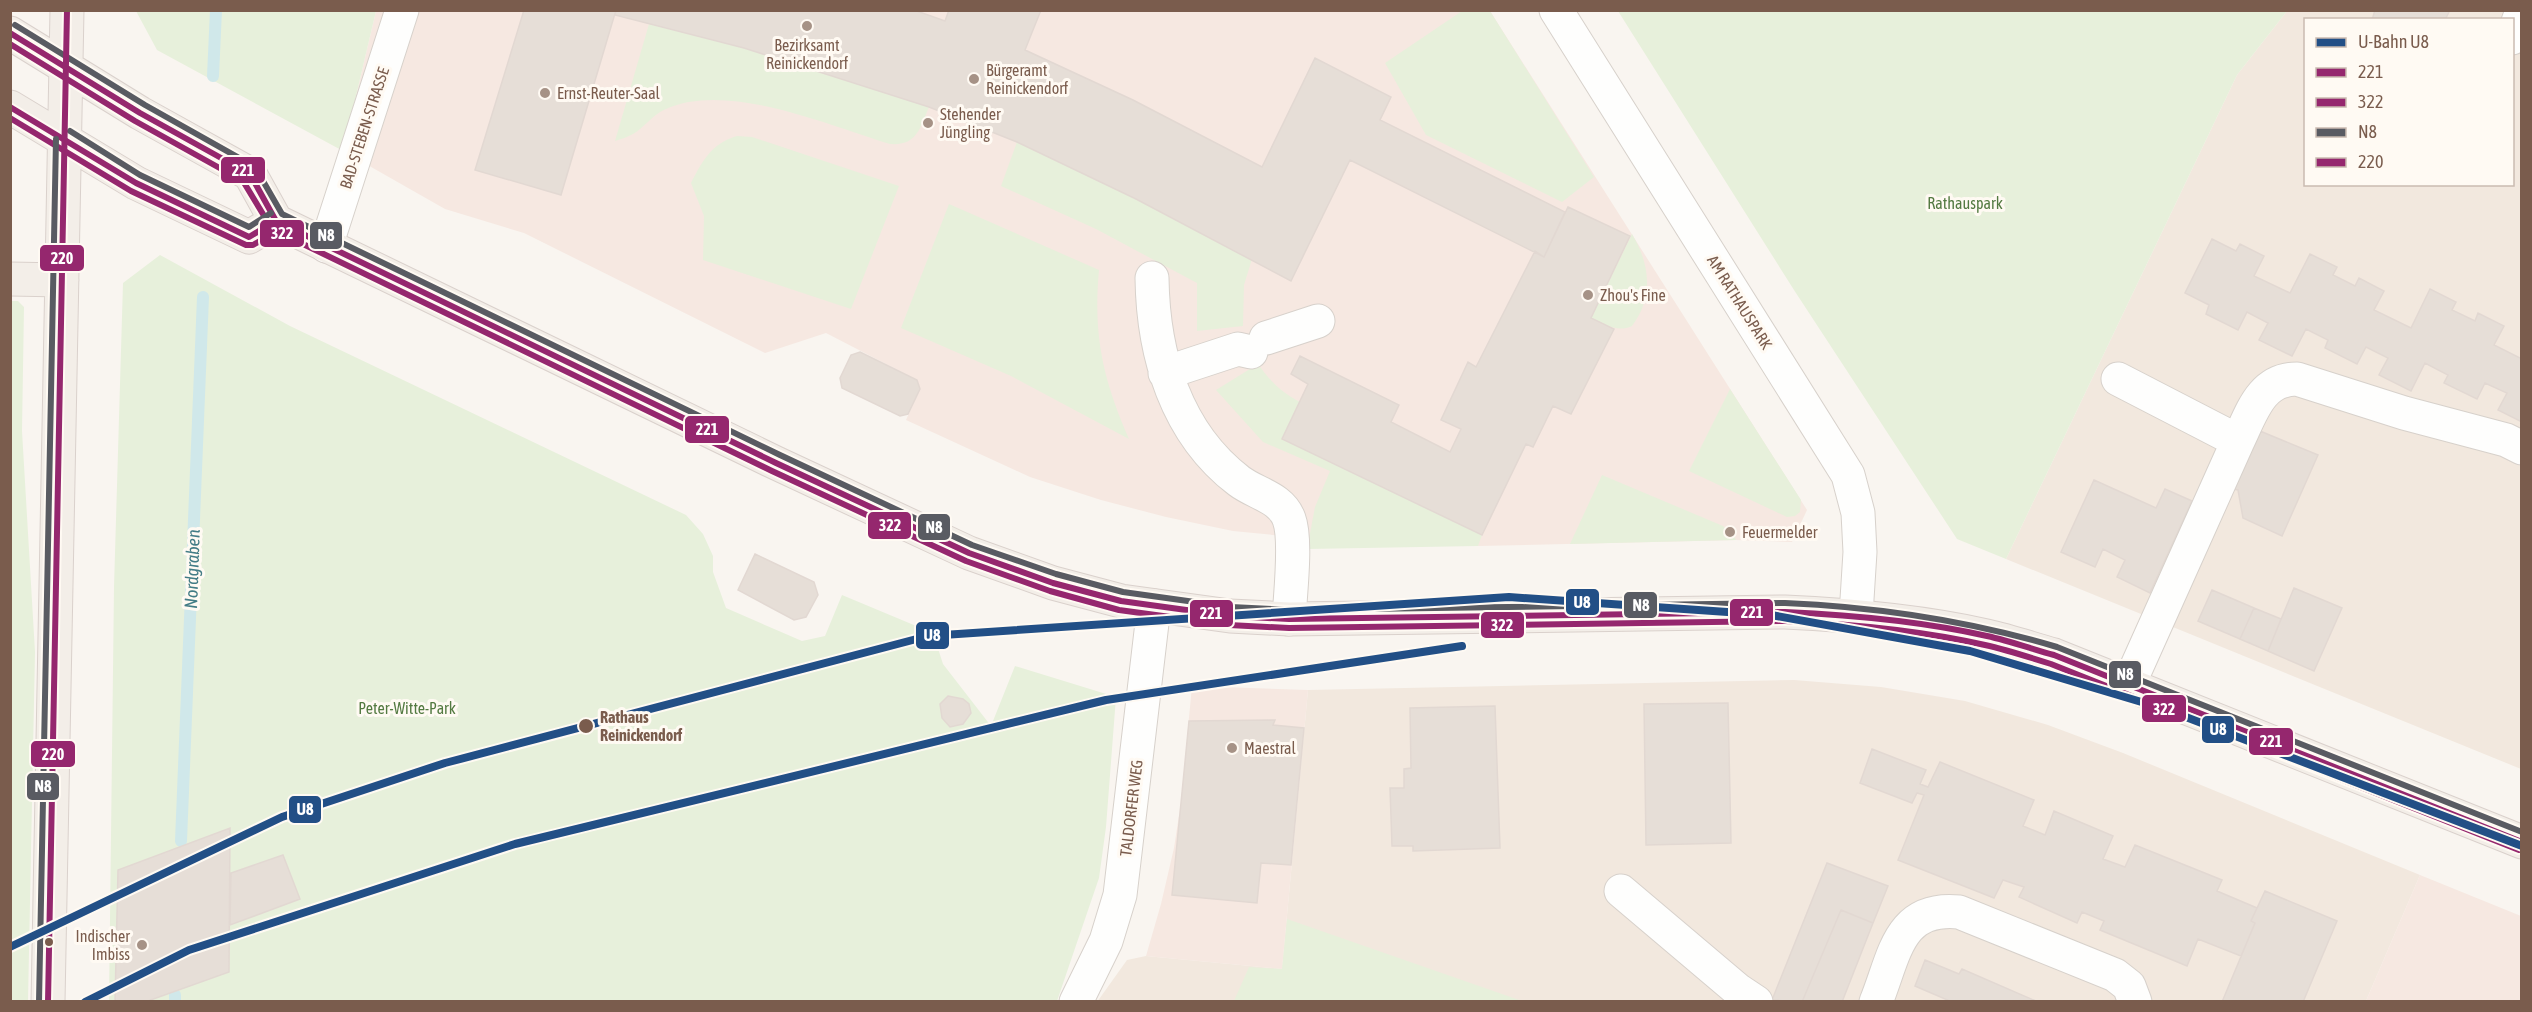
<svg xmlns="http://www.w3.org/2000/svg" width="2532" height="1012" font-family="'Asap Condensed',sans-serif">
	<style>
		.residential { fill: #f2e8de; fill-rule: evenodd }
		.commercial { fill: #f6e8e1 }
		.green { fill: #e7f0db }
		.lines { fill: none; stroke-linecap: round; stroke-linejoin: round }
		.stream { stroke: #d0e8ea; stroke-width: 12 }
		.building { fill: #e6ded7; stroke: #e2d8d2; stroke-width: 1.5 }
		.minor-casing { stroke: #d7d1cb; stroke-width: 35 }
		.major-casing { stroke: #dad1cc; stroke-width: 35 }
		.minor { stroke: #fefefd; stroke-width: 33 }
		.major { stroke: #f3eee8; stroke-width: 33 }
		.bus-1-casing { stroke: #fffaf3; stroke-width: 10 }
		.bus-2-casing { stroke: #fffaf3; stroke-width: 10 }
		.bus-3-casing { stroke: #fffaf3; stroke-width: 10 }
		.bus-4-casing { stroke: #fffaf3; stroke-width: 10 }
		.bus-1 { stroke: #95276e; stroke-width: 6 }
		.bus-2 { stroke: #95276e; stroke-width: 6 }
		.bus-3 { stroke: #595b62; stroke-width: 6 }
		.bus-4 { stroke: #95276e; stroke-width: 6 }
		.metro-1-casing { stroke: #fffaf3; stroke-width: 12 }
		.metro-1 { stroke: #224f86; stroke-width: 8 }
		.poi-dot { fill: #a69286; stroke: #fffaf3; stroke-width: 2 }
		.stop-dot { fill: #7a5c4d; stroke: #fffaf3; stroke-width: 2 }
		.labels { text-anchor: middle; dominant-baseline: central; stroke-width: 6; stroke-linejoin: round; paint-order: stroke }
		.poi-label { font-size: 16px; fill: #7a5c4d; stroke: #fffaf3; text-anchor: start }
		.street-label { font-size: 16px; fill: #7a5c4d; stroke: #fffaf3 }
		.park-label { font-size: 16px; fill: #537a41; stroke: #fffaf3 }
		.stop-label { font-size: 16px; font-weight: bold; fill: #7a5c4d; stroke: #fffaf3; text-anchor: start }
		.water-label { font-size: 18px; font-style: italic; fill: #437c86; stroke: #fffaf3 }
		.line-badge { stroke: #fffaf3; stroke-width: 2 }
		.badge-label { font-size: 16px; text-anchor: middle; font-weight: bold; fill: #fff }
	</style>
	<rect width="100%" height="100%" fill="#f9f5f0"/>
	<path class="residential" d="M2287,11h234v758l-515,-210 231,-484zM2306,20h206v164h-206z
		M1794,680l87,7 84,14 83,24 75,28 297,122 -54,126 -1269,1 30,-42 19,-4 136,13 26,-279z"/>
	<path class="commercial" d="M376,11h1114l317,499 -15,32 -56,-2 -258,6 -103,-1 -142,-14 -67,-14 -65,-17 -71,-23 -124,-57 14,-31 -3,-9 -91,-47 -61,20 -241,-120 -79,-24 -102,-58z
		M1192,686l116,4 -26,279 -136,-13 15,-52 13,-56 7,-46z
		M2420,875l101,41v85h-155z"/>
	<path class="green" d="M136,11h240l-33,140 -186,-101z
		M1462,11h28l104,166 -32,25 -136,-67 -41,-72z
		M1618,11h669l-50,64 -231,484 -49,-20 -163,-249z
		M649,24l95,24 185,59c-9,21 -12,39 -39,37 -62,-19 -163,-63 -224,-35 -13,5 -22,19 -33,25 -5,3 -12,5 -18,7z
		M737,136l15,1 147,49 -48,123 -148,-49 1,-44 -13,-33c12,-23 20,-39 46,-47z
		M1017,142l119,57 116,60 -8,26 -1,41 -46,5v-48l-101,-54 -95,-43z
		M949,204l150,66c-6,66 4,109 30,169l-118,-63 -110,-48z
		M1632,234c18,30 22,63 0,92 -15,7 -27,-2 -41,-8z
		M160,255l130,71 396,189 17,19 10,22v16l13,36 76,33 23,-5 17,-41 91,38 10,31 48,62 24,-60 101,31 -10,130 -7,51 -42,123 -948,1 5,-415 9,-304z
		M11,301h7l6,6 -2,124 13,221 -7,350 -18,-1z
		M1258,364c12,17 23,28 42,38l-18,37 200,96 -4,11 -171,3 8,-42 15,-36 -67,-29 -47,-52z
		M1730,389l71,111 -1,12 -5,4 -8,1 -98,-46z
		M1602,475l121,51 10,8 3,6 -166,4z
		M1287,919l235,82h-288l15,-34 33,2z"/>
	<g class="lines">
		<path class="stream" d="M213,76l3,-66
			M181,841l22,-544
			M175,1002v-7"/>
	</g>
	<path class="building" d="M524,10h92l-55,185 -86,-25z
		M616,10h298l31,11 4,-11h92l-16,40 108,50 129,67 53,-109 76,39 -11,23 185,92 -21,45 -194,-97 -59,121 -155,-82 -119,-57 -88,-35 -185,-59 -129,-33z
		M2375,10h75l-5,10h-73z
		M1568,207l62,29 -39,82 23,11 -43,85 -18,-8 -20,41 -7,-3 -44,91 -200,-96 26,-55 -17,-10 9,-18 99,49 -8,17 59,30 11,-23 -20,-9 27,-58 8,5 59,-116 9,6z
		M2212,239l24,12 4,-7 24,12 -10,20 36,17 20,-39 27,13 -4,8 22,11 4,-8 25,13 -10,19 37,18 19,-39 26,13 -4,8 23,11 3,-8 26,13 -10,19 28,14v63l-24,-12 9,-17 -22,-10 -8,16 -33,-16 4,-8 -23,-12 -14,28 -32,-16 9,-17 -22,-11 -9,17 -32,-16 3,-8 -22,-11 -14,27 -33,-16 9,-17 -21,-11 -9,18 -32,-16 3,-9 -24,-12z
		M860,352l57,28 3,9 -12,25 -8,2 -58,-28 -2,-10 11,-23z
		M2260,431l58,24 -36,81 -39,-18 -5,-28 -5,-1z
		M2094,480l62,28 9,-19 27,12 -42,92 -33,-16 8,-17 -22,-11 -8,18 -34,-15z
		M755,554l59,28 4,13 -12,22 -12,3 -56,-30z
		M2294,588l48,20 -28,63 -46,-20z
		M2212,590l42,18 -14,31 -42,-18z
		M2254,608l27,11 -13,32 -28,-12z
		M948,696l15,3 6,5 2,9 -8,11 -13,3 -8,-9 -2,-14z
		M1728,703l3,140 -85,2 -2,-141z
		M1495,706l5,142 -87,3v-5h-21l-2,-58h14v-19l7,-1 -1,-60z
		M1275,720l-2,5 31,3 -13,137 -30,-2 -4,40 -85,-8 17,-174z
		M1872,749l54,21 -6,14 8,3 12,-25 94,38 -11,26 22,9 9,-24 59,25 -10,23 22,8 10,-22 87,35 -5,11 40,17 -6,13 4,2 -14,33 -43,-17 -11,27 -87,-36 4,-9 -22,-9 -5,11 -58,-26 5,-10 -21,-7 -9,18 -96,-38 26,-65 -7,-2 -5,10 -52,-20z
		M230,828l-1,144 -84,30h-30l3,-132z
		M283,855l17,44 -70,26 1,-52z
		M1827,863l61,23 -15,37 -32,-13 -39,92 -30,-2z
		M2265,891l72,30 -34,81h-81l33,-79 -4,-2z
		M1841,910l32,13 -31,79h-40z
		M1925,960l34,14 3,-5 76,33h-86l-37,-16z"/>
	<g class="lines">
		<defs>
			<path id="minor" d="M1556,10l292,465 10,38 2,39 -4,63
				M2512,38l10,-27
				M326,246l76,-236
				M1152,278c1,77 24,155 87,203 17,13 42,16 50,38 8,21 1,76 0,100
				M1266,338l52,-17
				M1165,373l73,-24 13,3
				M2118,379l120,62
				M2129,684l109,-243c14,-29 23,-62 59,-62l107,34 102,27 16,8
				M1621,891l117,99 18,12
				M1076,1002l30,-61 14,-46 34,-289
				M1876,1002c19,-47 22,-96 83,-90l156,63 14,11 6,16"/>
			<path id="major" d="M10,33l130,80 110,61 26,47 500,242 193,90 84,30 68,18 109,15 59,3 496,-7c68,3 135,9 202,24 23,5 45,13 67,19l468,187
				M10,107l126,76 113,54 27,-16
				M10,279l52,1
				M48,1002l19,-992"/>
		</defs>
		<use href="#minor" class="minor-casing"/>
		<use href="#major" class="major-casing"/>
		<use href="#minor" class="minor"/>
		<use href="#major" class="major"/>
		<defs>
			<path id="bus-1" d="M10,33l130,80 110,61 26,47 500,242 193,90 84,30 68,18 109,15 59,3 496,-7c68,3 136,9 202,24 23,5 45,13 67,19l468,187
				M10,107l126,76 113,54 27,-16"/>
			<path id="bus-2" d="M10,44l125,77 108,60 29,48 500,242 194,90 84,30 69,19 110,15 60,3 496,-7c67,3 134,9 200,24 22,5 44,12 66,19l468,186
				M10,118l121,73 115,54h7l28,-16"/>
			<path id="bus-3" d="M15,25l130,80 110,62 27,47 498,241 192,90 84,29 67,18 108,15 58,3 496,-7c95,4 181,17 272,44l465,185
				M70,131l70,44 109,52 22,-14
				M39,1002l17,-863"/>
			<path id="bus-4" d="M48,1002l19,-992"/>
		</defs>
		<use href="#bus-1" class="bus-1-casing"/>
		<use href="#bus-2" class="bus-2-casing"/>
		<use href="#bus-3" class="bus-3-casing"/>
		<use href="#bus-4" class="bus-4-casing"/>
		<use href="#bus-1" class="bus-1"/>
		<use href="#bus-2" class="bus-2"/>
		<use href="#bus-3" class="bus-3"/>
		<use href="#bus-4" class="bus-4"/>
		<defs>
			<path id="metro-1" d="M10,947l272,-130 163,-54 483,-127 581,-39 262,18 199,36 195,58 357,137
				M85,1002l104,-52 326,-106 591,-144 356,-54"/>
		</defs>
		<use href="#metro-1" class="metro-1-casing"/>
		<use href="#metro-1" class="metro-1"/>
	</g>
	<g class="poi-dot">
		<circle cx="807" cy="26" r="6"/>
		<circle cx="974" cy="79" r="6"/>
		<circle cx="545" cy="93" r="6"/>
		<circle cx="928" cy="123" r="6"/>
		<circle cx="1588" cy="295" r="6"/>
		<circle cx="1730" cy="532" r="6"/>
		<circle cx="1232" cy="748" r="6"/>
		<circle cx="142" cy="945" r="6"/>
	</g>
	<g class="stop-dot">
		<circle cx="586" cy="726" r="8"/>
		<circle cx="49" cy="942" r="5"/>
	</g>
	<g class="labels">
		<g class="poi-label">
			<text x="807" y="45" text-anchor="middle">Bezirksamt<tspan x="807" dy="18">Reinickendorf</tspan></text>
			<text x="986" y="70">Bürgeramt<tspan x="986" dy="18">Reinickendorf</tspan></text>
			<text x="557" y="93">Ernst-Reuter-Saal</text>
			<text x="940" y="114">Stehender<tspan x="940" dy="18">Jüngling</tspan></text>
			<text x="1600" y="295">Zhou's Fine</text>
			<text x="1742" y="532">Feuermelder</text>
			<text x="1244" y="748">Maestral</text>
			<text x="130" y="936" text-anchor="end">Indischer<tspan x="130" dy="18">Imbiss</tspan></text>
		</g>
		<g class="street-label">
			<text transform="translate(364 128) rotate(-72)">BAD-STEBEN-STRASSE</text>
			<text transform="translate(1740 302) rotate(58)">AM RATHAUSPARK</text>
			<text transform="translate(1131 808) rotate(-83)">TALDORFER WEG</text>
		</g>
		<g class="park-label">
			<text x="1965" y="203">Rathauspark</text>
			<text x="407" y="708">Peter-Witte-Park</text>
		</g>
		<g class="stop-label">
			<text x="600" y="717">Rathaus<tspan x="600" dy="18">Reinickendorf</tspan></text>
		</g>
		<g class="water-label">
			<text transform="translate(192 569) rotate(-88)">Nordgraben</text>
		</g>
	</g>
	<g class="line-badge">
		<rect x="220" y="156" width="46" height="28" rx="6" fill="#95276e"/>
		<rect x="259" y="219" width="46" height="29" rx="6" fill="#95276e"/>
		<rect x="309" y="221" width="34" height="29" rx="6" fill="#595b62"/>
		<rect x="39" y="244" width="46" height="28" rx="6" fill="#95276e"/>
		<rect x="684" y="415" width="46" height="29" rx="6" fill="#95276e"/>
		<rect x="867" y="511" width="45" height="29" rx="6" fill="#95276e"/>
		<rect x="917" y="513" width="34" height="28" rx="6" fill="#595b62"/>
		<rect x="1565" y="588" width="35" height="28" rx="6" fill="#224f86"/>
		<rect x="1623" y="591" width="35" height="28" rx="6" fill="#595b62"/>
		<rect x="1729" y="598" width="45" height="29" rx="6" fill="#95276e"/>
		<rect x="1189" y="599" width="45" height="29" rx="6" fill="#95276e"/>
		<rect x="1480" y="611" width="45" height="28" rx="6" fill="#95276e"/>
		<rect x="915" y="621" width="35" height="29" rx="6" fill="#224f86"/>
		<rect x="2108" y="660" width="34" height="29" rx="6" fill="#595b62"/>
		<rect x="2141" y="694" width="46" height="29" rx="6" fill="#95276e"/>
		<rect x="2201" y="715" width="34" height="29" rx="6" fill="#224f86"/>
		<rect x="2248" y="727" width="46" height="29" rx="6" fill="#95276e"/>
		<rect x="30" y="740" width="46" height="28" rx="6" fill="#95276e"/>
		<rect x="26" y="772" width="34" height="29" rx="6" fill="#595b62"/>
		<rect x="288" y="795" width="34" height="29" rx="6" fill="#224f86"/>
	</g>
	<g class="badge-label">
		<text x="243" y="176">221</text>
		<text x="282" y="239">322</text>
		<text x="326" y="241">N8</text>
		<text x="62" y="264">220</text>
		<text x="707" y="435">221</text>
		<text x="890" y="531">322</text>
		<text x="934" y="533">N8</text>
		<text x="1582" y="608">U8</text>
		<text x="1641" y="611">N8</text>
		<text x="1752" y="618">221</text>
		<text x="1211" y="619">221</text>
		<text x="1502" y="631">322</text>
		<text x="932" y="641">U8</text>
		<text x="2125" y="680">N8</text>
		<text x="2164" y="715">322</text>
		<text x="2218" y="735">U8</text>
		<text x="2271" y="747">221</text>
		<text x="53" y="760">220</text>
		<text x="43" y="792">N8</text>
		<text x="305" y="815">U8</text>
	</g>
	<rect width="2532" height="1012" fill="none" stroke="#7a5c4d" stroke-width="24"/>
	<rect x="2304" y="18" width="210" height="168" fill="#fffaf3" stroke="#cabbb1" stroke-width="1.5"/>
	<rect x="2316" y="38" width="30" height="9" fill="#224f86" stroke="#cabbb1" stroke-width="1.5"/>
	<text x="2358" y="48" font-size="18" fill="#7a5c4d">U-Bahn U8</text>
	<rect x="2316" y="68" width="30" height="9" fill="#95276e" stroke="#cabbb1" stroke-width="1.5"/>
	<text x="2358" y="78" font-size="18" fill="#7a5c4d">221</text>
	<rect x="2316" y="98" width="30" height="9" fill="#95276e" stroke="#cabbb1" stroke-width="1.5"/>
	<text x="2358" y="108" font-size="18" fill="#7a5c4d">322</text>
	<rect x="2316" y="128" width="30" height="9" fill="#595b62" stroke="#cabbb1" stroke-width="1.5"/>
	<text x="2358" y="138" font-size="18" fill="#7a5c4d">N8</text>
	<rect x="2316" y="158" width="30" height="9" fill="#95276e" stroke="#cabbb1" stroke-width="1.5"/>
	<text x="2358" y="168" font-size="18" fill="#7a5c4d">220</text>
</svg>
